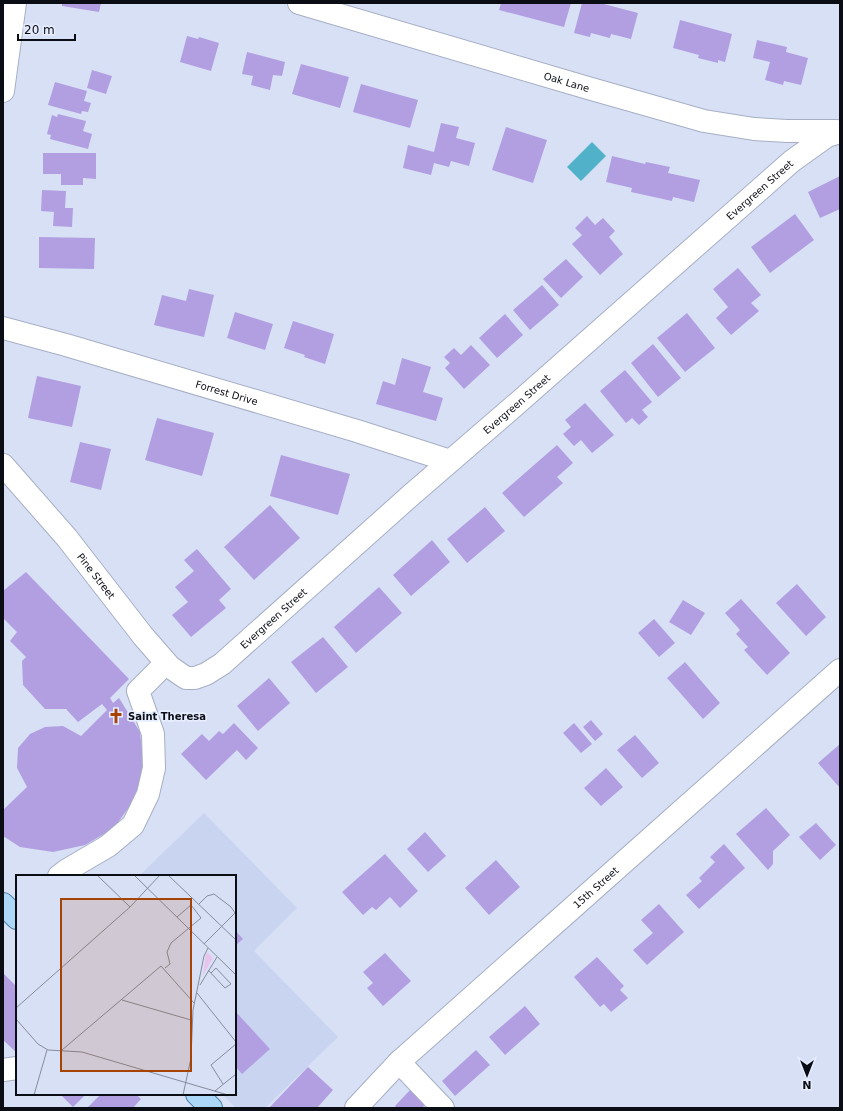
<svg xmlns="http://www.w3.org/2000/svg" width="843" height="1111" font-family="'DejaVu Sans',sans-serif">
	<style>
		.built { fill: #c9d4f0 }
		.water { fill: #51b1c8 }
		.building { fill: #b29fe1 }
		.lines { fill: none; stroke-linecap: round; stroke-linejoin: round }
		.minor-casing { stroke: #a7afc4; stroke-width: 24 }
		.major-casing { stroke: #4f7fa7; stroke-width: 24 }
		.minor { stroke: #fff; stroke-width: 22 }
		.major { stroke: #acd7f9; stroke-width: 22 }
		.labels { text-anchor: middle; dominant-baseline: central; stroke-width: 3.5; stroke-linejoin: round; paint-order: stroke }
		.street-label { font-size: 10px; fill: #0b0d15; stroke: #e6edff }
		.poi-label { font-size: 10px; font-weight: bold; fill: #0b0d15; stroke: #e6edff; text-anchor: start }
		.inset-road { fill: none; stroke: #868c9c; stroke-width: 1 }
		.view { fill: #a64408; fill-opacity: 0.15; stroke: #a64408; stroke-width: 2 }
		.inset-edge { fill: none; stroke: #0b0d15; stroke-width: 2 }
	</style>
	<rect width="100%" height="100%" fill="#d8e0f6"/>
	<path class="built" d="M204,813l93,95 -43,43 84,86 -73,71h-29l-14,-14h13v-218h-96z"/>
	<path class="water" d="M592,142l14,14 -25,25 -14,-14z"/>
	<path class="building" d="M62,3h39l-2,9 -37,-6z
		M501,3h70l-7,24 -65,-17z
		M582,3h18l38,10 -7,26 -20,-5 -1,4 -19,-5 -1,4 -16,-4z
		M680,20l52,14 -7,28 -7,-2v3l-20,-5 1,-3 -26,-7z
		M187,36l11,3 1,-2 20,6 -8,28 -31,-9z
		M757,40l30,7 -1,5 22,6 -7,27 -17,-4 -1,4 -18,-5 5,-18 -17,-4z
		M247,52l38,10 -3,14 -9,-1 -3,15 -19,-5 2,-9 -11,-2z
		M301,64l48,13 -9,31 -48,-14z
		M92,70l20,6 -6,18 -19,-6z
		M55,82l32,9 -3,10 7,2 -3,9 -6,-1 -1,3 -33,-9z
		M361,84l57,16 -8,28 -57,-16z
		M58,114l28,7 -3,10 9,3 -4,15 -38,-10 1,-4 -4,-1 5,-19 5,2z
		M441,123l18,4 -3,11 19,5 -6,23 -18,-5 -2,6 -15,-4 -3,12 -28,-7 5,-23 26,7z
		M506,127l41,13 -14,43 -41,-13z
		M43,153h53v26l-13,-1v7h-22v-11h-18z
		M612,156l33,8 1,-2 24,5 -2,6 32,7 -6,22 -21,-5 -1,4 -41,-9 1,-4 -26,-6z
		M840,176v33l-20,9 -12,-26z
		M42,190l24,1 -1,17h8l-1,19 -19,-1 1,-14 -13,-1z
		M795,214l19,26 -44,33 -19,-26z
		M587,216l8,9 8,-7 12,13 -6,6 14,17 -23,21 -28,-31 10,-9 -7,-7z
		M39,237l56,1 -1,31 -55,-1z
		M566,259l17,18 -22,21 -18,-19z
		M738,268l23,27 -10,8 8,8 -28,24 -15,-17 12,-11 -15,-18z
		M542,285l17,20 -29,25 -17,-20z
		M189,289l25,6 -10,42 -50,-12 8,-30 24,6z
		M235,312l38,12 -8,26 -38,-12z
		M687,313l28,35 -30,24 -28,-34z
		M505,314l18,21 -26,23 -18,-20z
		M293,321l41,13 -9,30 -21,-7 1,-2 -21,-7z
		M653,344l28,34 -23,19 -27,-34z
		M471,345l19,20 -26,24 -19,-21 5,-5 -6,-6 10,-9 7,7z
		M402,358l29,9 -8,25 20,6 -7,23 -60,-17 7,-23 12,4z
		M625,370l27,32 -10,8 6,7 -9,8 -7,-7 -6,5 -26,-32z
		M37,376l44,10 -9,41 -44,-9z
		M585,403l29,32 -22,18 -11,-13 -7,6 -11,-12 8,-7 -6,-7z
		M157,418l57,15 -12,43 -57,-16z
		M80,442l31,7 -10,41 -31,-8z
		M557,445l16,18 -16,14 6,6 -39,34 -22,-24z
		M281,455l69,19 -12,41 -68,-19z
		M270,505l30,33 -46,42 -30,-33z
		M485,507l20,24 -38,32 -20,-24z
		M432,540l18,22 -39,34 -18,-21z
		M197,549l34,40 -12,11 7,8 -35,29 -19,-22 16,-13 -13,-15 19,-16 -10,-11z
		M26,572l103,107 -19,19 3,5 6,-5 21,34 4,37 -10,31 -20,28 -29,17 -32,7 -33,-5 -17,-11v-26l24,-23 -10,-19 1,-20 12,-14 15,-7 18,-1 18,10 26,-26 -5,-6 -24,18 -12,-13h-21l-22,-24 -1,-24 4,-4 -16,-16 7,-9 -14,-14v-27z
		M797,584l29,33 -20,19 -30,-33z
		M379,587l23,26 -46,40 -22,-26z
		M741,599l49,54 -23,22 -23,-25 4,-3 -12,-13 4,-4 -15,-17z
		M683,600l22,13 -14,22 -22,-13z
		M654,619l21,24 -16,14 -21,-24z
		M323,637l25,30 -32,26 -25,-31z
		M685,662l35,41 -17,16 -36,-41z
		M269,678l21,25 -32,28 -21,-25z
		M591,720l12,14 -8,7 -12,-14z
		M234,723l24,25 -12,12 -9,-10 -31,30 -25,-26 21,-20 7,7 10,-10 4,3z
		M574,723l18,21 -11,9 -18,-20z
		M635,735l24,28 -17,15 -25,-28z
		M840,744v44l-22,-25z
		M606,768l17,19 -22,19 -17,-18z
		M766,808l24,27 -17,16v13l-5,6 -32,-36z
		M816,823l20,22 -16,15 -21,-23z
		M425,832l21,24 -18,16 -21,-23z
		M724,844l21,24 -46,41 -13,-14 16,-14 -3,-3 16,-16 -5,-5z
		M385,854l33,37 -18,17 -10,-11 -14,13 -4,-3 -9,8 -21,-23z
		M496,860l24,27 -31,28 -24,-27z
		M659,904l25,28 -37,33 -14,-15 20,-17 -12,-13z
		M235,930l8,9 -8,7z
		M385,953l26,28 -28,25 -16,-18 6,-5 -10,-11z
		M597,957l27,29 -4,4 8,8 -17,14 -7,-8 -4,3 -26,-30z
		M3,973l14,14v66l-14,-13z
		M525,1006l15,18 -35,31 -16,-18z
		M235,1011l35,38 -28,25 -7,-8z
		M476,1050l14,15 -35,31 -13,-15z
		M308,1067l25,23 -16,18h-48z
		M411,1089l15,15 -4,4h-25l-2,-2z
		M60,1094h26l-13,13z
		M101,1094h35l5,5 -8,9h-46z"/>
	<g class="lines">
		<defs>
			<g id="minor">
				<path id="s1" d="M299,3l289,85 116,33 50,8 33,2h50"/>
				<path d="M3,91l12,-88"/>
				<path id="s2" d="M3,328l63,17 291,86 93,30"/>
				<path id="s3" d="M3,465l64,73 76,98 27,31 16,11h9l11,-4 16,-10 188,-168 110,-95 272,-240 35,-25 13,-4"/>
				<path d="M59,876l8,-6 41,-24 25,-21 15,-31 6,-26 -1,-34 -15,-43 28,-28"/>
				<path d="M399,1062l44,46"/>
				<path d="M3,1070l14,-2"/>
				<path id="s4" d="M356,1108l43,-46 441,-392"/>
			</g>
			<path id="major" d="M3,904l14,14
				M197,1094l14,14"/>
		</defs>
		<use href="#minor" class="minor-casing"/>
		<use href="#major" class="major-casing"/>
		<use href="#minor" class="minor"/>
		<use href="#major" class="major"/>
	</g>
	<defs>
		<symbol id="church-bare" viewBox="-9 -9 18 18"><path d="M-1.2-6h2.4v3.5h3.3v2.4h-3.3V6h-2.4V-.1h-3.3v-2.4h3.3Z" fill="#a64408" stroke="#e6edff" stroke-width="2.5" paint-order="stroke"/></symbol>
	</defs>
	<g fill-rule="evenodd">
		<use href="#church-bare" x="105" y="705" width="22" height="22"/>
	</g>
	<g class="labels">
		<g class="street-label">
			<text stroke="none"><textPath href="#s1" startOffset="279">Oak Lane</textPath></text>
			<text stroke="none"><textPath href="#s3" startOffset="1038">Evergreen Street</textPath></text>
			<text stroke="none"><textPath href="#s2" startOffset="233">Forrest Drive</textPath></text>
			<text stroke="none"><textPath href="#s3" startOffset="714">Evergreen Street</textPath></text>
			<text stroke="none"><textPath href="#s3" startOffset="145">Pine Street</textPath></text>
			<text stroke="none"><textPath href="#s3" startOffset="390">Evergreen Street</textPath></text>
			<text stroke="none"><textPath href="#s4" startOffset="326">15th Street</textPath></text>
		</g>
		<g class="poi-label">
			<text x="128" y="716">Saint Theresa</text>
		</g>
	</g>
	<g transform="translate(16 875)">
		<rect width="220" height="220" fill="#d8e0f6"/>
		<path d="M192,78l5,5 -10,17 3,-21z" fill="#e9c4ec"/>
		<path class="inset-road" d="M81,0l33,32M118,0l102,100M152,0l68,65M183,29l8,-8 7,-2 17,13 4,6M188,69l32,-32M149,93l5,-4 -3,-12 4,-9 30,-25 -10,-13 -14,12M192,95l17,18 6,-4 -15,-16 -5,5M184,110l17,-28M181,118l39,49M106,125l69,20M0,133l114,-101 30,-32M0,144l22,25 10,6 34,2 146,43M46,175l99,-84 33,37M207,209l-12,-19 25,-21M199,216l21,-17M18,220l13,-45M167,220l8,-37 2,-48 11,-54 4,-8"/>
		<path class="view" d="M45,24h130v172h-130z"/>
		<rect width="220" height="220" class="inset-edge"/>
	</g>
	<rect width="843" height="1111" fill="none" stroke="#0b0d15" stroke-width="8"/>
	<g transform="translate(807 1075) rotate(180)" stroke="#e6edff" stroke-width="3" paint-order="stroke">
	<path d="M0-3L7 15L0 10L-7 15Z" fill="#0b0d15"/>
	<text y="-6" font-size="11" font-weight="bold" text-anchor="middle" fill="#0b0d15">N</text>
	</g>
	<path d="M18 34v6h57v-6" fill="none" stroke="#0b0d15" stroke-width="2"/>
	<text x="24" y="34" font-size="12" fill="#0b0d15" stroke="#e6edff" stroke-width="3" paint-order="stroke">20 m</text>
</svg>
